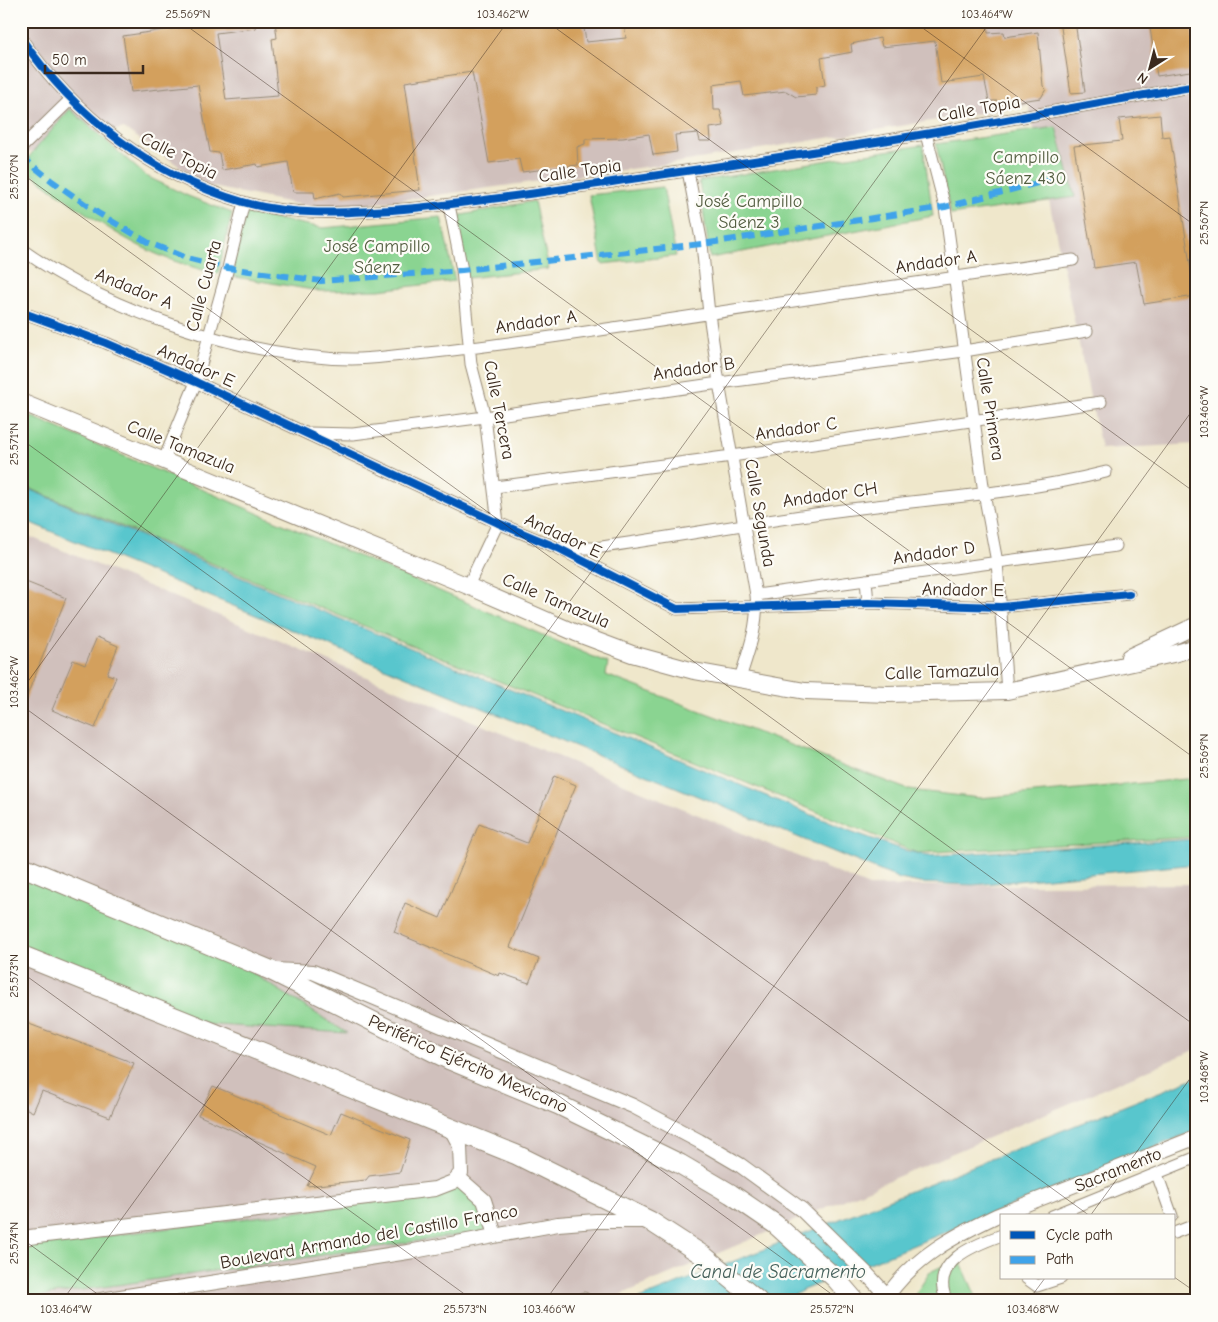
<svg xmlns="http://www.w3.org/2000/svg" width="1218" height="1322" font-family="'Comic Neue',sans-serif">
	<style>
		.industrial { fill: #d0c0bc }
		.green { fill: #8ad491; stroke: #627f58 }
		.water { fill: #59c6cd; stroke: #4a7876 }
		.building { fill: #d3a05d }
		.lines { fill: none; stroke-linecap: round; stroke-linejoin: round }
		.minor-casing { stroke: #958874; stroke-width: 13 }
		.tertiary-casing { stroke: #958874; stroke-width: 16 }
		.secondary-casing { stroke: #958874; stroke-width: 18 }
		.trunk-casing { stroke: #958874; stroke-width: 21 }
		.minor { stroke: #fff; stroke-width: 11 }
		.tertiary { stroke: #fff; stroke-width: 14 }
		.secondary { stroke: #fff; stroke-width: 16 }
		.trunk { stroke: #fff; stroke-width: 19 }
		.quiet { stroke: #3fa3ea; stroke-width: 6; stroke-dasharray: 12 6; stroke-linecap: butt }
		.cycleway-casing { stroke: #fdfcf7; stroke-width: 11 }
		.cycleway { stroke: #0057b8; stroke-width: 8 }
		.ticks { fill: none; stroke: #3b2a1e; stroke-width: 1; stroke-opacity: 0.45 }
		.labels { text-anchor: middle; dominant-baseline: central; stroke-width: 4.5; stroke-linejoin: round; paint-order: stroke }
		.street-label { font-size: 18px; fill: #3b2a1e; stroke: #fdfcf7 }
		.park-label { font-size: 18px; fill: #535d40; stroke: #fdfcf7 }
		.water-label { font-size: 19px; font-style: italic; fill: #46615b; stroke: #fdfcf7 }
		.neatline { fill: none; stroke: #3b2a1e; stroke-width: 2 }
		.ticks-label { font-size: 12px; text-anchor: middle; fill: #3b2a1e }
	</style>
	<rect width="100%" height="100%" fill="#fdfcf7"/>
	<filter id="ink" filterUnits="userSpaceOnUse"><feTurbulence type="fractalNoise" baseFrequency=".02" numOctaves="2"/><feDisplacementMap in="SourceGraphic" scale="10" xChannelSelector="R" yChannelSelector="G"/><feConvolveMatrix kernelMatrix="1 2 1 2 8 2 1 2 1" color-interpolation-filters="sRGB"/></filter>
	<filter id="wash" filterUnits="userSpaceOnUse"><feTurbulence type="fractalNoise" baseFrequency=".0096" numOctaves="4" result="noise"/><feDisplacementMap in="SourceGraphic" scale="20" xChannelSelector="R" yChannelSelector="G"/><feGaussianBlur stdDeviation="1.12" result="paint"/><feColorMatrix in="noise" values="0 0 0 0 0 0 0 0 0 0 0 0 0 0 0 0 0 1.4 0 .05"/><feComposite in="paint" operator="in"/></filter>
	<g filter="url(#wash)">
		<rect width="100%" height="100%" fill="#efe7cb"/>
		<path class="industrial" d="M21,21h1176v423l-96,5 -72,-344 -354,58 -350,47 -117,-24 -84,-58 -103,27z
			M21,533l848,353 328,-2v165l-591,252h-585z"/>
		<path class="green" d="M70,109l76,67 42,20 44,17 -14,61c-15,-4 -30,-8 -44,-13 -52,-18 -109,-62 -153,-95z
			M1056,127l19,70 -124,18 -15,-71z
			M923,145l10,71 -223,42 -11,-77z
			M663,187l13,69 -74,8 -13,-69z
			M534,201l15,68 -82,9 -10,-62z
			M246,213l77,15 118,-11 14,64 -76,9 -60,1 -89,-15z
			M21,412l587,251 -2,12 303,115 71,8 217,-20v59l-280,16 -896,-368z
			M21,870l212,91 114,72 -146,-9 -180,-73z
			M458,1187c21,11 25,21 29,44l-466,68v-52l416,-53z
			M959,1258l19,43h-67l19,-29z"/>
		<path class="water" d="M21,486l832,346 51,18 24,6 269,-17v25l-224,21 -53,-2 -20,-4 -879,-360z
			M1197,1077v53l-394,160 -19,11h-150z"/>
		<g id="blocks">
			<path class="building" d="M190,21h65l1,7 -40,5 10,67 52,-4 -6,-57 5,-1 -2,-17h308l3,21 40,-4 -2,-17h54l1,8 42,-8h266l1,12 16,-1 1,5 33,-5 5,54 3,3 -5,9 -43,6 -1,-3h-8l-5,-24 -43,6 -6,-42 -53,6 -2,-9 -29,6 1,8 -31,6 4,27 -9,2v8l-20,2 -10,-6 -42,5 -3,-15 -28,4 1,25h6l4,16 -14,2 1,13h-11l-2,-8 -23,2 2,17 -24,3 -4,-21 -26,4 -38,1v5l-8,3 1,18 -56,7 -3,-13 -30,4 -17,-91 -67,10 15,108 -77,7 -3,-4 -25,6 -1,-7h-21l-5,-30 -30,5 -1,-3 -35,6 -3,-17 -9,-1 -12,-67 -67,7 -8,-56 68,-10z
				M1060,21h15l10,71 -14,1z
				M1149,21h42l6,49 -40,6z
				M1160,115l2,22 8,-1 25,160 -51,8 -8,-42 -42,6 -20,-122 48,-5 -3,-22z
				M21,580l45,18 -44,110h-1z
				M97,637l21,9 -11,28 9,3 -21,51 -43,-18 21,-50 12,5z
				M554,776l22,9 -66,162 29,12 -10,24 -29,-10 -1,3 -105,-44 11,-29 35,15 39,-94 48,19z
				M21,1021l113,42 -24,54 -68,-26 -9,21 -12,-6z
				M213,1086l118,49 10,-23 69,28 -10,32 -31,4 -3,4 -59,6 9,-19 -118,-52z"/>
		</g>
	</g>
	<g filter="url(#ink)">
		<use href="#blocks" fill-opacity="0" stroke="#958874" stroke-width="1"/>
		<g class="lines">
			<defs>
				<path id="minor" d="M21,38c54,78 130,137 222,164 48,14 100,11 149,8 65,-5 129,-15 193,-24 113,-17 227,-33 340,-52 91,-15 181,-33 272,-48
					M926,134l19,73 39,286 13,69 10,129
					M21,148l49,-48
					M688,171l14,73 7,70 10,69 37,212c3,30 -8,58 -17,86
					M449,205l13,65 9,94 14,53 13,106 -30,63
					M21,249c87,62 223,109 331,110 21,0 44,-4 65,-5 61,-6 122,-15 183,-24 158,-23 315,-48 473,-70
					M21,312l85,31 90,39 302,141 60,25 119,61 191,-6 133,4 128,-13
					M309,433l44,1 132,-17 234,-34 245,-32 123,-20
					M163,462l33,-80 32,-114 16,-66
					M495,487l237,-31 369,-54
					M561,548h34c86,-12 170,-28 256,-39 84,-11 172,-16 255,-37
					M866,580l2,23
					M756,595l360,-49
					M1157,1174l15,42
					M1052,1216l145,-59
					M1174,1233l23,-9
					M1026,1278l11,8 24,-8
					M577,1301l7,-3
					M947,1301c-19,-39 27,-56 55,-66"/>
				<path id="tertiary" d="M275,970l38,2 320,134 66,35 41,24 62,45 64,63 26,28
					M459,1178l25,22 11,35
					M21,1238l414,-49 18,-7 8,-9 -1,-27 -10,-19
					M888,1295c28,-39 66,-59 108,-79l201,-79
					M95,1301l319,-50 144,-27 38,-3h51"/>
				<path id="secondary" d="M21,402l447,184 108,47 56,21 62,17 111,20 83,3 119,-3 166,-37 24,-7
					M1129,657l68,-32"/>
				<path id="trunk" d="M21,866l249,104 180,90 109,45 121,59 51,30 44,30 61,55 19,22
					M21,955l496,200 133,66 54,35 54,45"/>
			</defs>
			<use href="#minor" class="minor-casing"/>
			<use href="#tertiary" class="tertiary-casing"/>
			<use href="#secondary" class="secondary-casing"/>
			<use href="#trunk" class="trunk-casing"/>
			<use href="#minor" class="minor"/>
			<use href="#tertiary" class="tertiary"/>
			<use href="#secondary" class="secondary"/>
			<use href="#trunk" class="trunk"/>
			<path class="quiet" d="M21,156l31,25 46,32 51,30 37,15 42,10 93,13 141,-11 240,-26 243,-37 112,-29"/>
			<defs>
				<path id="cycleway" d="M21,38c54,78 130,137 222,164 48,14 100,11 149,8 65,-5 129,-15 193,-24 113,-17 227,-33 340,-52 91,-15 181,-33 272,-48
					M21,312l85,31 90,39 302,141 60,25 119,61 191,-6 133,4 128,-13"/>
			</defs>
			<use href="#cycleway" class="cycleway-casing"/>
			<use href="#cycleway" class="cycleway"/>
		</g>
	</g>
	<path class="ticks" d="M180,21l1017,739M546,21l651,473M913,21l284,206M21,26l3,-5M21,173l1176,854M21,439l1069,777M21,691l487,-670M21,705l820,596M21,972l453,329M1090,1216l107,-147M21,1238l86,63M1174,1277l23,16M62,1301l929,-1280M545,1301l652,-897M1028,1301l17,-23"/>
	<g class="labels">
		<g class="street-label">
			<text transform="translate(979 109) rotate(-10)">Calle Topia</text>
			<text transform="translate(179 156) rotate(27)">Calle Topia</text>
			<text transform="translate(580 171) rotate(-8)">Calle Topia</text>
			<text transform="translate(936 262) rotate(-8)">Andador A</text>
			<text transform="translate(204 286) rotate(-75)">Calle Cuarta</text>
			<text transform="translate(134 289) rotate(22)">Andador A</text>
			<text transform="translate(536 322) rotate(-8)">Andador A</text>
			<text transform="translate(196 366) rotate(24)">Andador E</text>
			<text transform="translate(694 369) rotate(-8)">Andador B</text>
			<text transform="translate(990 409) rotate(81)">Calle Primera</text>
			<text transform="translate(499 410) rotate(79)">Calle Tercera</text>
			<text transform="translate(796 429) rotate(-8)">Andador C</text>
			<text transform="translate(181 447) rotate(22)">Calle Tamazula</text>
			<text transform="translate(830 495) rotate(-8)">Andador CH</text>
			<text transform="translate(760 513) rotate(80)">Calle Segunda</text>
			<text transform="translate(563 536) rotate(25)">Andador E</text>
			<text transform="translate(934 553) rotate(-8)">Andador D</text>
			<text transform="translate(963 590) rotate(1)">Andador E</text>
			<text transform="translate(556 601) rotate(23)">Calle Tamazula</text>
			<text transform="translate(942 672) rotate(-2)">Calle Tamazula</text>
			<text transform="translate(468 1064) rotate(24)">Periférico Ejército Mexicano</text>
			<text transform="translate(1118 1170) rotate(-22)">Sacramento</text>
			<text transform="translate(369 1237) rotate(-10)">Boulevard Armando del Castillo Franco</text>
		</g>
		<g class="park-label">
			<text x="1026" y="157">Campillo<tspan x="1026" dy="21">Sáenz 430</tspan></text>
			<text x="749" y="201">José Campillo<tspan x="749" dy="21">Sáenz 3</tspan></text>
			<text x="377" y="246">José Campillo<tspan x="377" dy="21">Sáenz</tspan></text>
		</g>
		<g class="water-label">
			<text x="778" y="1272">Canal de Sacramento</text>
		</g>
	</g>
	<rect width="1218" height="1322" fill="none" stroke="#fdfcf7" stroke-width="55"/>
	<rect x="1000" y="1214" width="175" height="65" fill="#fdfcf7" stroke="#afa8a0"/>
	<rect x="1010" y="1231" width="25" height="8" fill="#0057b8" stroke="#afa8a0"/>
	<text x="1046" y="1240" font-size="15" fill="#3b2a1e">Cycle path</text>
	<rect x="1010" y="1256" width="25" height="8" fill="#3fa3ea" stroke="#afa8a0"/>
	<text x="1046" y="1264" font-size="15" fill="#3b2a1e">Path</text>
	<g transform="translate(1150 68) rotate(216)" stroke="#fdfcf7" stroke-width="4" paint-order="stroke">
	<path d="M0-4L9 19L0 12L-9 19Z" fill="#3b2a1e"/>
	<text y="-8" font-size="14" font-weight="bold" text-anchor="middle" fill="#3b2a1e">N</text>
	</g>
	<path d="M45 65v8h98v-8" fill="none" stroke="#3b2a1e" stroke-width="2.5"/>
	<text x="52" y="65" font-size="15" fill="#3b2a1e" stroke="#fdfcf7" stroke-width="4" paint-order="stroke">50 m</text>
	<rect x="28" y="28" width="1162" height="1266" class="neatline"/>
	<g class="ticks-label">
		<text x="188" y="18">25.569°N</text>
		<text x="503" y="18">103.462°W</text>
		<text x="987" y="18">103.464°W</text>
		<text transform="translate(14 177) rotate(-90)" y="4">25.570°N</text>
		<text transform="translate(1204 223) rotate(-90)" y="4">25.567°N</text>
		<text transform="translate(1204 412) rotate(-90)" y="4">103.466°W</text>
		<text transform="translate(14 444) rotate(-90)" y="4">25.571°N</text>
		<text transform="translate(14 682) rotate(-90)" y="4">103.462°W</text>
		<text transform="translate(1204 756) rotate(-90)" y="4">25.569°N</text>
		<text transform="translate(14 976) rotate(-90)" y="4">25.573°N</text>
		<text transform="translate(1204 1077) rotate(-90)" y="4">103.468°W</text>
		<text transform="translate(14 1243) rotate(-90)" y="4">25.574°N</text>
		<text x="66" y="1313">103.464°W</text>
		<text x="465" y="1313">25.573°N</text>
		<text x="549" y="1313">103.466°W</text>
		<text x="832" y="1313">25.572°N</text>
		<text x="1033" y="1313">103.468°W</text>
	</g>
</svg>
